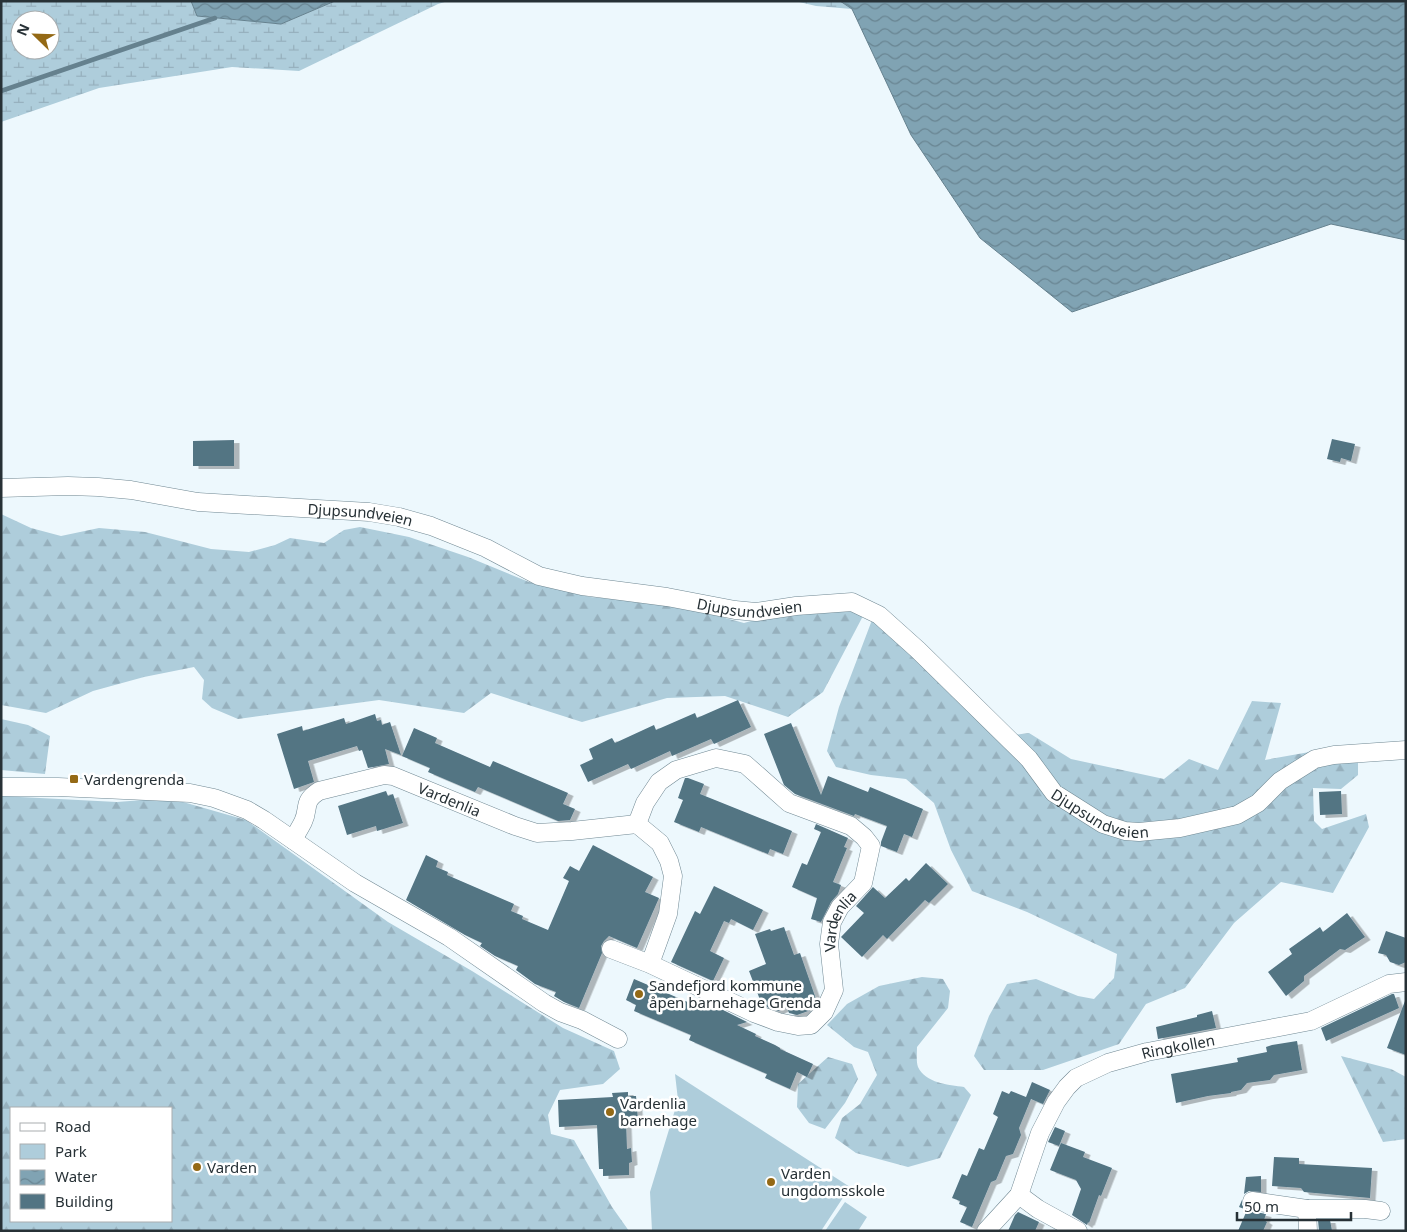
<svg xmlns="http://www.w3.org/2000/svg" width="1407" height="1232" font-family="'Noto Sans',sans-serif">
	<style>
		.forest { fill: url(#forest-firs); fill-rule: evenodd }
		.wetland { fill: url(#wetland-marsh); fill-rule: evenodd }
		.green { fill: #aecddb }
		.water { fill: url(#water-waves); stroke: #65818e }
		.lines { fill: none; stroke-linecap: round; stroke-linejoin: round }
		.stream { stroke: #65818e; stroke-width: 4.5 }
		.building { fill: #527483; filter: url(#shadow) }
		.minor-casing { stroke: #708893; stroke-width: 19 }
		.minor { stroke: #fff; stroke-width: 18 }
		.poi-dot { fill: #946915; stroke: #fff; stroke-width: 2 }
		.labels { text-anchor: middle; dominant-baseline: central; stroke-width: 5; stroke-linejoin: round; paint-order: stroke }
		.street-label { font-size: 15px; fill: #273136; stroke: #fff }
		.poi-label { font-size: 15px; fill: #273136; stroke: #fff; text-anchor: start }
	</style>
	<defs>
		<pattern id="forest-firs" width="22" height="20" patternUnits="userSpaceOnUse" patternTransform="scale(1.25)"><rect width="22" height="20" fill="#aecddb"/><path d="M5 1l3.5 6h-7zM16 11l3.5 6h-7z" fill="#96b0bd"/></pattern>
		<pattern id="wetland-marsh" width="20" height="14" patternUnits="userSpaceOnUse" patternTransform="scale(1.25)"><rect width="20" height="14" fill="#aecddb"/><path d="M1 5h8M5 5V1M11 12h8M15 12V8" fill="none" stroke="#96b0bd"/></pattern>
		<pattern id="water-waves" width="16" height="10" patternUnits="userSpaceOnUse" patternTransform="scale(1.25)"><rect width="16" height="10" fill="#80a3b3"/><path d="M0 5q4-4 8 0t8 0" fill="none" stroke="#698592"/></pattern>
		<filter id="shadow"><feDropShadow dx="5.5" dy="3" stdDeviation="0" flood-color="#0004"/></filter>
	</defs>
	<rect width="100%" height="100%" fill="#edf8fd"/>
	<path class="forest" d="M1,514l30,14 30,8 38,-8 46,4 66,17 38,3 26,-7 15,-7 34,5 20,-13 16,-3 49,10 59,20 61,25 61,15 83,7 71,19 59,-17 28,-5 32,15 -40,76 -35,25 -63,-21 -58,2 -85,24 -91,-29 -27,20 -85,-13 -141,19 -26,-11 -10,-9 2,-19 -10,-13 -50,10 -51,14 -47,22 -45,-8z
		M872,620l141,115 16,-2 42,26 93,20 25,-20 29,11 34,-69 29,2 -16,57 84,-15 9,15v15l-17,14 -28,-1 1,33 8,8 44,-15 3,13 -36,66 -52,-11 -47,41 -49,65 -39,16 -27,40 -76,26h-59l-10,-14 15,-40 18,-32 29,-5 42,17 16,3 20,-21 3,-24 -90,-42 -55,-21 -21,-41 -17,-47 -28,-24 -35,-4 -35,-8 -9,-16 12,-44z
		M1,719l27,6 22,11 -5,38 -44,-4z
		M1,796l116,6 52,-4 77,22 142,102 84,49 91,57 51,23 6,18 -17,15 -43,6 -12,25 3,19 23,6 38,67 17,24h-628zM11,1108h160v113h-160z
		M922,977l21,2 7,12 -2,17 -31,39c0,6 -1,14 1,20 7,16 31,18 46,20l7,8 -31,63 -32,9 -52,-14 -21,-15 7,-20 18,-14 17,-29 -9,-23 -14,-5 -27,-22 20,-21 32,-18z
		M1341,1056l50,13 15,8v62l-23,3z
		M828,1057l24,7 6,15 -13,24 -20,26 -16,-6 -12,-16 1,-23z"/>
	<path class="wetland" d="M1,1h190l6,15 84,8 54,-23h113l-10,3 -139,67 -67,-4 -133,21 -98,34zM20,20h30v30h-30z
		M795,1h45l12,8 -36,-3z"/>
	<path class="green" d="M675,1074l175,113 -29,44h-169l-2,-39 28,-92z
		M845,1202l22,15 -9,14h-33z"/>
	<path class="water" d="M191,1h144l-54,23 -84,-8z
		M840,1h566v239l-75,-16 -259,88 -92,-74 -69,-103 -59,-126z"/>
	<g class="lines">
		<path class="stream" d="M1,91l214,-73"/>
	</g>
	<path class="building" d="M1332,439l23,5 -4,17 -10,-3 -1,4 -13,-3z
		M234,440v26h-41v-25z
		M738,700l13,27 -37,17 -3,-5 -39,17 -2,-5 -39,18 -3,-5 -40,18 -8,-17 13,-6 -4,-10 23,-11 3,5 39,-18 2,5 39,-17 2,5z
		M375,714l2,7 4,-1 1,5 8,-3 11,33 -16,-6 4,15 -21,4 -6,-18 -3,1 -2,-5 -49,15 6,21 -20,7 -17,-55 25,-8 1,5 41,-13 2,6z
		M791,723l30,72 7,-19 40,16 2,-5 53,22 -11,28 -8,-3 -7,18 -16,-6v-4l6,-16 -32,-12 -1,2 -59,-22 -11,-9 -20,-51z
		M414,728l23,10 -2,5 55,24 3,-6 75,32 -5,11 12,5 -5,11 -12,1 -80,-34 -3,5 -47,-20 2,-4 -28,-12z
		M685,778h3l16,6 -4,10 92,37 -9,23 -13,-5 -2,5 -67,-27 -2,5 -25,-10 9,-22 -5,-2z
		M386,791l2,5 5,-2 10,29 -26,8 -1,-5 -29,9 -9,-29z
		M1341,791l1,23 -22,1 -1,-23z
		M816,824l32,14 -4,9 3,1 -14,34 8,3 -3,9 -7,8 -10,20 -10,-3 6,-21 -25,-11 10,-24 5,2 14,-33 -7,-3z
		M593,845l60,32 -8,15 14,6 -22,50 -28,-12 -5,5 -3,5 1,7 -23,55 -15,-6 -10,-6 2,-4 -21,-8 -19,-14 2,-4 -23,-10 -15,-10 2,-3 -17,-8 -59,-35 20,-45 12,6 -2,6 12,5 -1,3 67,29 -3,7 12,5 -1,3 26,11 21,-49 -6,-3 7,-12 9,5z
		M926,863l22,21 -19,19 -4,-3 -38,39 -4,-4 -21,22 -21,-20 23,-24 -8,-7 17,-19 12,11 21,-20 3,3z
		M714,886l49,24 -10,20 -22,-11 -2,4 -5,-2 -14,30 14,7 -11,23 -42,-19 24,-51 5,3z
		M1347,913l18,24 -20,13 -5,-1 -36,27v5l-18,15 -18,-24 24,-18 -3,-5 31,-22 3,5z
		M784,927l10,28 6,-2 17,49 -6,8 -14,5 -8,-2 -2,-6 -9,4 -16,-6 -13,-34 17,-7 -11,-30 15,-5 1,2z
		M1386,931l20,7v24l-7,3 -9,-3 -4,-7 -8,-2z
		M634,979l70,30 3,-7 40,20 -10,3 19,9 -1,2 20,9 5,3v1l33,15 -6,13 -10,-5 -7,17 -25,-11 2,-4 -78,-34 2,-5 -57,-24 2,-6 -10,-5z
		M1392,994h2l5,14 -73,33 -5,-13z
		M1405,1001l1,1v53l-19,-7z
		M1212,1011l4,17 -58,11 -2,-12 41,-10v-2z
		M1297,1041l5,29 -28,5 -4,5 -23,3 -6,7 -10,2v1l-23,3 -32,7 -5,-29 67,-12 -1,-4 30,-6 -1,-5 6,-2z
		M1032,1082l18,8 -7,14 -17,-7z
		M1002,1091l7,3 2,-3 20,8 -12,29 2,7 -8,19 -7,2 -10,24 -5,2 -19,45 -12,-5 7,-15 -8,-3 1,-3 -8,-3 10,-24 5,2 12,-28 5,2 14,-33 -5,-3z
		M628,1092v4h8l2,25 -12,1 1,27 4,-1 1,14 -3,1v12l-26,1v-7h-4l-2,-44 -38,2 -1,-27 55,-3 -1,-4z
		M1055,1127l10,4 -6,15 -11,-4z
		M1061,1143l24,9 -2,5 29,11 -11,28 -2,-1 -10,28 -1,-1 -1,3 -15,-10 9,-26 -5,-9 -26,-10z
		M1274,1157l25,1v6l73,4 -2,30 -66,-6 -3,-4 -29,-2z
		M1261,1176v16l-12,-1 -5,3 2,-17z
		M1242,1200v5l4,5 20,4 -2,6 3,2 -4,9h-25l9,-21 -8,-3z
		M1018,1212l21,10 -4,9h-27l7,-16z
		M1318,1220h12l2,11h-13z"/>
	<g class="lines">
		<defs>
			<g id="minor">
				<path id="s1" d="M1,488l67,-2 30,1 33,3 67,12 171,10 30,5 32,9 55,22 53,28 43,10 85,11 68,13 21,2 40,-6 56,-4 27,13 39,35 111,109 25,34 49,31 22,7 14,1 41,-4 57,-13 21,-12 22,-22 35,-22 19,-4 72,-5"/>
				<path d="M1,787h57l132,6 24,5 33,12 17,10 91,63 94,54 95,66 16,9 22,8 36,19"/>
				<path id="s2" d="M293,840c3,-6 7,-12 10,-18 7,-15 -1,-20 16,-31l65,-16 9,1 122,50 22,7 35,-2 65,-7"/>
				<path id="s3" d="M611,949l39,15 104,49 24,9 20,4 13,-1 13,-13 10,-22 -5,-46 3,-22 8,-15 23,-24 8,-37 -7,-9 -13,-11 -62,-23 -44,-39 -29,-6 -40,12 -17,12 -14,21 -8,21 23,19 9,18 4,15 -5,38 -18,50"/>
				<path d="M1019,1195l19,14 40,22"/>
				<path d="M1252,1201l55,8"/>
				<path id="s4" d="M986,1231l33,-36 21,-62 16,-31 11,-15 9,-9 32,-15 39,-11 164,-31 78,-37 17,-2"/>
				<path d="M1308,1231l-1,-22h58l16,2"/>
			</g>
		</defs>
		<use href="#minor" class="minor-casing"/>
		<use href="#minor" class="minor"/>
	</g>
	<g class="poi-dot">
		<rect x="69" y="774" width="10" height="10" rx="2.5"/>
		<circle cx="639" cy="994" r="5"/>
		<circle cx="610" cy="1112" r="5"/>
		<circle cx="197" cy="1167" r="5"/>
		<circle cx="771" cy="1182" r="5"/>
	</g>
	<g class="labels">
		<g class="street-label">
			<text stroke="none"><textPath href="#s1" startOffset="361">Djupsundveien</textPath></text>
			<text stroke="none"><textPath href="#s1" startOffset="766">Djupsundveien</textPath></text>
			<text stroke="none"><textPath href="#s2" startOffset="194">Vardenlia</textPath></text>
			<text stroke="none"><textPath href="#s1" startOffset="1201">Djupsundveien</textPath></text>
			<text stroke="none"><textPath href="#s3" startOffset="330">Vardenlia</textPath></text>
			<text stroke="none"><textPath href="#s4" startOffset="288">Ringkollen</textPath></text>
		</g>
		<g class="poi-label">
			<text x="84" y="779">Vardengrenda</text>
			<text x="649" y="985">Sandefjord kommune<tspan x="649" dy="17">åpen barnehage Grenda</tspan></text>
			<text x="620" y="1103">Vardenlia<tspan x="620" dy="17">barnehage</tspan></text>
			<text x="207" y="1167">Varden</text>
			<text x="781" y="1173">Varden<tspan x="781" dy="17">ungdomsskole</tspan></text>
		</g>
	</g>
	<rect width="1407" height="1232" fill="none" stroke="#273136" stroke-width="5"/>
	<rect x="10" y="1107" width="162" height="115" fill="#ffffff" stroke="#a9adaf"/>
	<rect x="20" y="1123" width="25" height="8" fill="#ffffff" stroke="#a9adaf"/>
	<text x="55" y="1132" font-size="15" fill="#273136">Road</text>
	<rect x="20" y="1144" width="25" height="15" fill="#aecddb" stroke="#a9adaf"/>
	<text x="55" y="1157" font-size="15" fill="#273136">Park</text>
	<rect x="20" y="1170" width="25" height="15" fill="url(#water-waves)" stroke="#a9adaf"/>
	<text x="55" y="1182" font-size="15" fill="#273136">Water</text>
	<rect x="20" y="1194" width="25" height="15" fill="#527483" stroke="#a9adaf"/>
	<text x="55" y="1207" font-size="15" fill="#273136">Building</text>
	<g transform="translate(35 35) rotate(293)"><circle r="24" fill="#ffffff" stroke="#a9adaf"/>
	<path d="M0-4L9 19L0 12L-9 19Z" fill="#946915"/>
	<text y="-8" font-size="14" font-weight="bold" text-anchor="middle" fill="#273136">N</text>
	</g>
	<path d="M1237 1212v8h114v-8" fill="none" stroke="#273136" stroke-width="2.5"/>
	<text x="1244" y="1212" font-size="15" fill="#273136" stroke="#ffffff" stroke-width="4" paint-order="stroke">50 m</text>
</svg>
